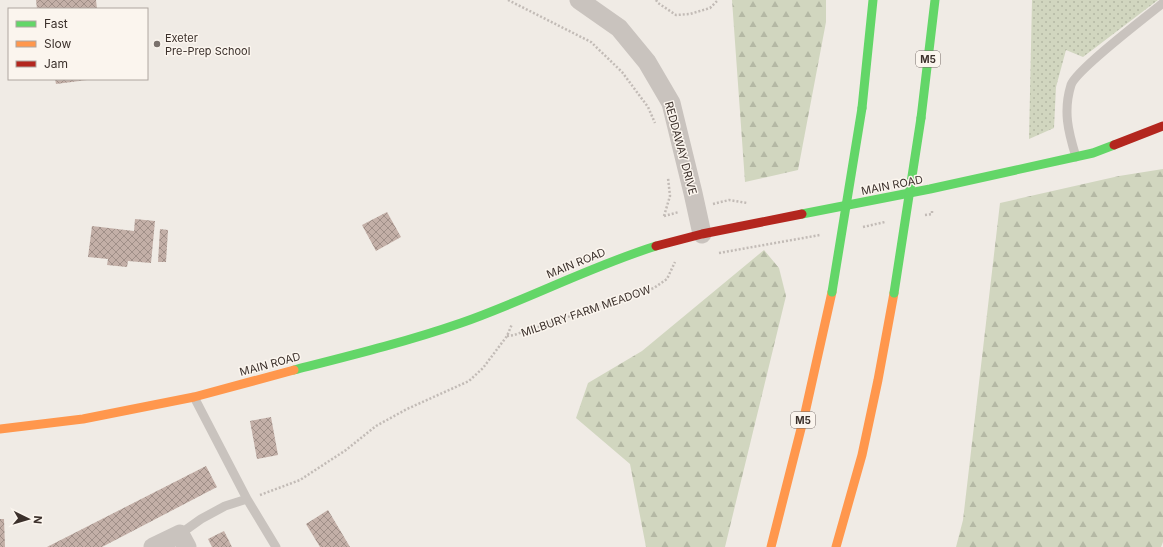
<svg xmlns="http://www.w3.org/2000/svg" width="1163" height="547" font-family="Inter,sans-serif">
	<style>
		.grass { fill: url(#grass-dots) }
		.forest { fill: url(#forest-firs) }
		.building { fill: url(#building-cross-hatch) }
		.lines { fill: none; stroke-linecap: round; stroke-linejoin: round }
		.path { stroke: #c2bbb6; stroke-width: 2.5; stroke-dasharray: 2 2; stroke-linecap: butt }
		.lane { stroke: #c9c3be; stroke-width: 9 }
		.street { stroke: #c9c3be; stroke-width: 19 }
		.fast { stroke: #63d668; stroke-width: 9 }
		.slow { stroke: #ff974d; stroke-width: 9 }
		.jam { stroke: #b3261e; stroke-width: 9 }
		.fast-bridge { stroke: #63d668; stroke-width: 9 }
		.poi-dot { fill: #7a716c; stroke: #fbf5ee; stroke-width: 1.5 }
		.labels { text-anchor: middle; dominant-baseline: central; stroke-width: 3; stroke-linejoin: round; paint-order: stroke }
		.shield { fill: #fbf5ee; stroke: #756b66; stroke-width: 1 }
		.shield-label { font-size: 10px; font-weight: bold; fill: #3b302b }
		.poi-label { font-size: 11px; fill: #3b302b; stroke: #fbf5ee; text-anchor: start }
		.street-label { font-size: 11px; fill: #3b302b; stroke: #fbf5ee }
	</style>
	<defs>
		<pattern id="grass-dots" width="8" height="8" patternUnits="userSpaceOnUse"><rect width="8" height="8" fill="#d1d6bf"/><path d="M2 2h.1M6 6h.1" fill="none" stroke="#b4b8a4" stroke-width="1.8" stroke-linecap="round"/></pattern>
		<pattern id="forest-firs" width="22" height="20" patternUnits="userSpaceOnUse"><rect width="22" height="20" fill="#d1d6bf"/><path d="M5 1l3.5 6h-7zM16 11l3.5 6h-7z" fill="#b4b8a4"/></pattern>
		<pattern id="building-cross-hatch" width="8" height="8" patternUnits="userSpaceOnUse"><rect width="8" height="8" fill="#c3afa7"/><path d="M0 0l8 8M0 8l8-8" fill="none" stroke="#a08f88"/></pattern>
	</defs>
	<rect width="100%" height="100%" fill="#f0ebe5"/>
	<path class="grass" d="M1032,0h126l-75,57 -17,-7 -10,37 -2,41 -25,11z"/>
	<path class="forest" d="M732,0h94v22l-28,148 -53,12z
		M1163,169v373l-2,5h-205l7,-27 37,-317 119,-27z
		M764,250l15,18 7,28 -61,251h-79l-16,-83 -54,-46 12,-35 54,-32z"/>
	<path class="building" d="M36,0h60l1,9h-60z
		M55,79h32v1l-31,4z
		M387,212l14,25 -25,14 -14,-26z
		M135,219l20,2 -4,42 -23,-2 -1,6 -20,-2 1,-6 -20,-2 4,-31 42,5z
		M160,229l8,1 -2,32h-8z
		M271,417l7,38 -21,4 -7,-38z
		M206,466l11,21 -115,60h-55z
		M328,510l22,37h-30l-14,-23z
		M0,519h4l1,28h-5z
		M224,531l8,16h-20l-4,-8z"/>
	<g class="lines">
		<path class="path" d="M508,0l83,42 31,30 26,35 7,16
			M656,0l2,3 18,12 14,-1 20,-6 8,-8
			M713,204l16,-4 18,3
			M925,215l7,-1v-5
			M664,216l15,-4
			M664,216l6,-20 -2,-18
			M863,227l22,-5
			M719,253l101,-18
			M507,336l7,-1 140,-47 13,-9 8,-17
			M260,495l40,-15 46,-30 30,-24 31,-17 62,-28 14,-13 24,-32 5,-12"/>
		<path class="lane" d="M1076,157c-8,-26 -13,-46 -5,-72 5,-15 76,-69 92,-82
			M194,397l53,102 29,48
			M180,534l21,-15 24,-13 22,-7"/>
		<path class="street" d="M579,0l40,28 28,34 24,41 22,90 9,41
			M153,547l27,-13 7,13"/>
		<path class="fast" d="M862,108l11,-108
			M921,118l14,-118
			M802,214l128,-25 163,-36 21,-8
			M294,370c55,-14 112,-28 167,-47 66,-23 128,-56 195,-77"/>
		<path class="slow" d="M0,429l83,-10 111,-22 100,-27
			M771,547l34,-134 27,-121
			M836,547l26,-92 16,-75 16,-87"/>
		<path class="jam" d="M1114,145l49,-19
			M656,246l46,-12 100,-20"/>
		<path class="fast-bridge" d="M832,292l30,-184
			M894,293l27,-175"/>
	</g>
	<circle class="poi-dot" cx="157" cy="44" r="4"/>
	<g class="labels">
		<g class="shield">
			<rect x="916" y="51" width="24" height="16" rx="3"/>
			<rect x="791" y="412" width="24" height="16" rx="3"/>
		</g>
		<g class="shield-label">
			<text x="928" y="59">M5</text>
			<text x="803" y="420">M5</text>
		</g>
		<g class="poi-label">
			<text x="165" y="38">Exeter<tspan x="165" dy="13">Pre-Prep School</tspan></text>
		</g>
		<g class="street-label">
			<text transform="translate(681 148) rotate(75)">REDDAWAY DRIVE</text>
			<text transform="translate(892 185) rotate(-11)">MAIN ROAD</text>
			<text transform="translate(576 263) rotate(-22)">MAIN ROAD</text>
			<text transform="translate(586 311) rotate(-19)">MILBURY FARM MEADOW</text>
			<text transform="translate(270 364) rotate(-15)">MAIN ROAD</text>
		</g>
	</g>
	<rect x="8" y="8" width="140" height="72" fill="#fbf5ee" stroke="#aea6a0"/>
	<rect x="16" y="21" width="20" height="6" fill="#63d668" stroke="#aea6a0"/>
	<text x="44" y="28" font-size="12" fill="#3b302b">Fast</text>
	<rect x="16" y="41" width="20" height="6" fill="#ff974d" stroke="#aea6a0"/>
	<text x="44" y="48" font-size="12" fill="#3b302b">Slow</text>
	<rect x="16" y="61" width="20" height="6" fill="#b3261e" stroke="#aea6a0"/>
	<text x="44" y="68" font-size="12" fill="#3b302b">Jam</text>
	<g transform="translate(28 519) rotate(95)" stroke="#fbf5ee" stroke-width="3" paint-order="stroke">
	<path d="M0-3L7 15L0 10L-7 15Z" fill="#3b302b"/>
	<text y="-6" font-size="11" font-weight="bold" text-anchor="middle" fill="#3b302b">N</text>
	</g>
</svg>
